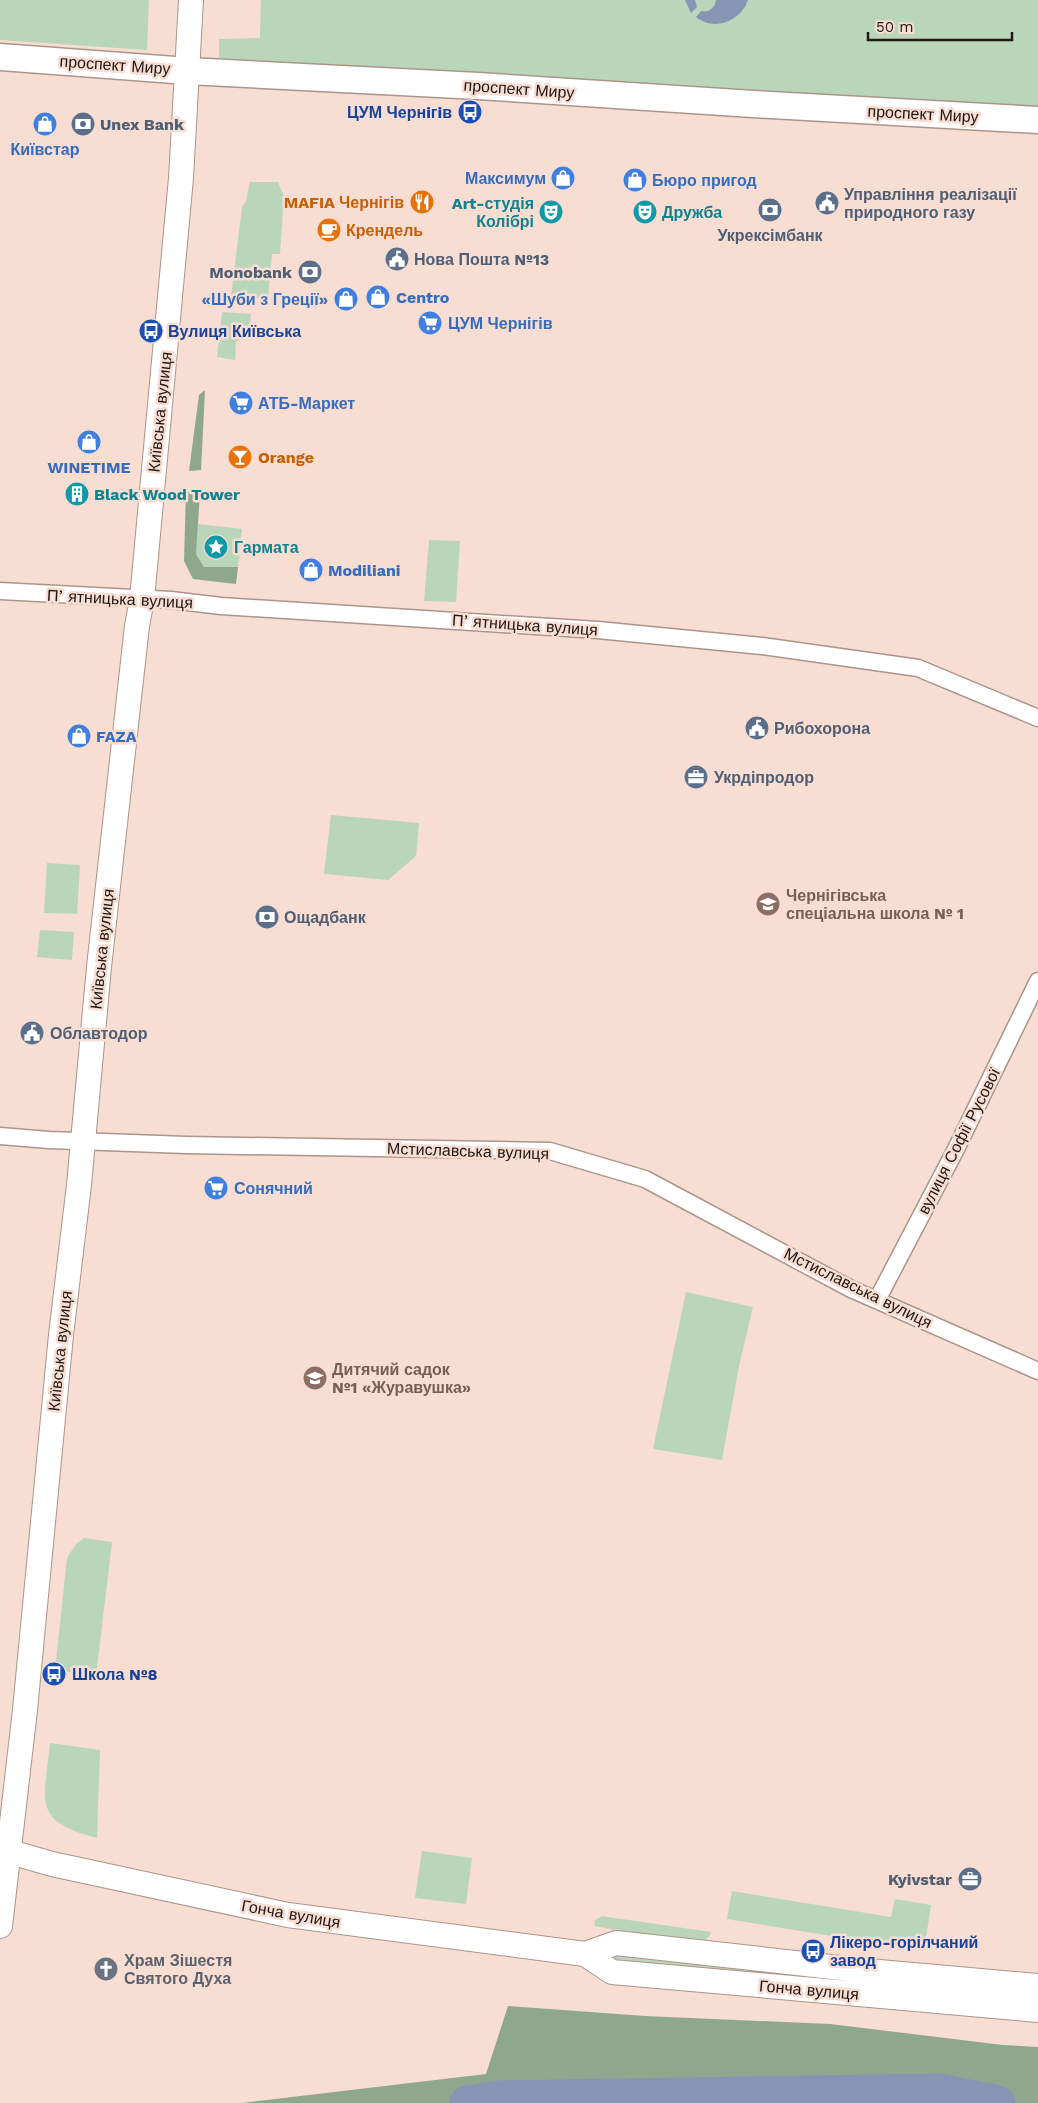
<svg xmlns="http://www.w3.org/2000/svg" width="1038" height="2103" font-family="'Work Sans',sans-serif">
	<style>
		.green { fill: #bad6ba }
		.forest { fill: #8da88c }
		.water { fill: #8596b5 }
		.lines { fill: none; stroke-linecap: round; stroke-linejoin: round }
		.river { stroke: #8596b5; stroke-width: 35 }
		.street-casing { stroke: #ac948a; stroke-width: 19 }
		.secondary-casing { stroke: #ac948a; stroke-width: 26 }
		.primary-casing { stroke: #ac948a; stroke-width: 29 }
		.street { stroke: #fff; stroke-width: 16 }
		.secondary { stroke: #fff; stroke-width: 24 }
		.primary { stroke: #fff; stroke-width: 26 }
		.labels { text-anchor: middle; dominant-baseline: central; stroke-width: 5; stroke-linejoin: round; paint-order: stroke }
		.street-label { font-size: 16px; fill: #201713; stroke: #f7ddd2 }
		.transit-label { font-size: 16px; font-weight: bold; fill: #164399; stroke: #f7ddd2; text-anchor: start }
		.service-label { font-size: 16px; font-weight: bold; fill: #4e5e75; stroke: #f7ddd2; text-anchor: start }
		.shop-label { font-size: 16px; font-weight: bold; fill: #366cbe; stroke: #f7ddd2; text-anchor: start }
		.food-label { font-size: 16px; font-weight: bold; fill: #c56008; stroke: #f7ddd2; text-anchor: start }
		.culture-label { font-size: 16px; font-weight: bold; fill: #0d838f; stroke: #f7ddd2; text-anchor: start }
		.education-label { font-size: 16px; font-weight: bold; fill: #785e54; stroke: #f7ddd2; text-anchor: start }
		.worship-label { font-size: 16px; font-weight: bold; fill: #5b616d; stroke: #f7ddd2; text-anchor: start }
	</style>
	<rect width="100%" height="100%" fill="#f7ddd2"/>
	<path class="green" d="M0,0h149l-2,50 -147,-10z
		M261,0h777v111l-819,-53v-19l41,-1z
		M250,182h28l6,14 -4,58h-8l-4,45 -37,-2 11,-90 4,-6z
		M222,312l29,2 -3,21 -12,7 -1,18 -18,-3z
		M198,524l44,5 -4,38h-34l-8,-13z
		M429,540l31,1 -4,61 -32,-1z
		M331,815l88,8 -3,33 -28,24 -64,-6z
		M47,863l33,2 -3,49 -33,-1z
		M40,930l34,2 -2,28 -35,-3z
		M686,1292l67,15 -14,59 -17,94 -69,-11z
		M84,1538l28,4 -16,134 -41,-6 12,-112 9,-14z
		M50,1743l50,7 -3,88c-67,-17 -52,-37 -47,-95z
		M422,1851l50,7 -6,46 -51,-6z
		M732,1891l159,26 4,-18 36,6 -7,46 -197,-32z
		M602,1916l6,1 103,15c-3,9 -9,9 -18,11l-99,-17 1,-6z
		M608,1955l393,40 -394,-33z"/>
	<path class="forest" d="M205,390l-4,80 -12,1 10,-76z
		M186,492l14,1 -4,61 8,13h34l-2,17 -43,-5 -9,-18z
		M508,2006l137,10 185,8 173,21 35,2v56h-796l244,-29z"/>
	<path class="water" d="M685,0h10l2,7 -6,6z
		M716,0h32c-7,21 -34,32 -52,17l5,-6c8,2 14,-3 15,-11z"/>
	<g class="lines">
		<path class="river" d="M467,2103l32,-5 440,-7 59,12"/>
		<defs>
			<path id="street" d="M0,591l171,9 50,6 377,24 164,16 156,22 120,50
				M0,1136l49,4 137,5 364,6 95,28 206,110 187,82
				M877,1300l79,-151 82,-168"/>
			<path id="secondary" d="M0,1849l52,15 236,51 297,39 31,-11 252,28 170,15
				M0,1926l25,-216 36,-375 18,-150 20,-218 38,-341 5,-27 39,-421 10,-178
				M585,1954l27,18 426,38"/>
			<path id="primary" d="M0,57l188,14 290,15 275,18 285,16"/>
		</defs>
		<use href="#street" class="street-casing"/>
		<use href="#secondary" class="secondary-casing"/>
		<use href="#primary" class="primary-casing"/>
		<use href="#street" class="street"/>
		<use href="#secondary" class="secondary"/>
		<use href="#primary" class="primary"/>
	</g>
	<defs>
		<symbol id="bus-disc" viewBox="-11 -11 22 22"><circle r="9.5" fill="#1a4fb4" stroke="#f7ddd2"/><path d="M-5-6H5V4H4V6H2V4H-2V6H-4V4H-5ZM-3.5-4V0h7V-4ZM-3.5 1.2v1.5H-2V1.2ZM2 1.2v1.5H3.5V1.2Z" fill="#fff"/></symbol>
		<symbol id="shop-disc" viewBox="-11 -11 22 22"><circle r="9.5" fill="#3f7fe0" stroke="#f7ddd2"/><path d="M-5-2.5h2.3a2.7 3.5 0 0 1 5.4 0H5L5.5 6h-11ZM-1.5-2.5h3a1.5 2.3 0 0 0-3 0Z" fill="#fff"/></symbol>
		<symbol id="bank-disc" viewBox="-11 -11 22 22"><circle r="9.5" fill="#5c6f8a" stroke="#f7ddd2"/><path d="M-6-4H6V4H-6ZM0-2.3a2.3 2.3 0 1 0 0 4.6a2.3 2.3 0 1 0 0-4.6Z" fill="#fff"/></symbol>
		<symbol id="restaurant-disc" viewBox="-11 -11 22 22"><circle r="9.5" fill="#e8710a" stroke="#f7ddd2"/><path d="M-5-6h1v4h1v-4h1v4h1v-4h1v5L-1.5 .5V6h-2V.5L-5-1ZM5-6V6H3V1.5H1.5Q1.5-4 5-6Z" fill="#fff"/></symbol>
		<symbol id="civic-disc" viewBox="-11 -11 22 22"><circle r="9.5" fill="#5c6f8a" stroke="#f7ddd2"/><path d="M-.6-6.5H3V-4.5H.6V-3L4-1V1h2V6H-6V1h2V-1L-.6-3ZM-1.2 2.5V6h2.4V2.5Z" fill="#fff"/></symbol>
		<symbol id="theatre-disc" viewBox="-11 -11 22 22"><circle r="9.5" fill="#0f9aa8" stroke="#f7ddd2"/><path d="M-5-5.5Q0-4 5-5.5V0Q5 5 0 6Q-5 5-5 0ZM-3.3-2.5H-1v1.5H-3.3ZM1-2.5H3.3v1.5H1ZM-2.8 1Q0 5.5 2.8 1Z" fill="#fff"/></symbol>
		<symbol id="cafe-disc" viewBox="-11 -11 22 22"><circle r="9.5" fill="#e8710a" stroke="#f7ddd2"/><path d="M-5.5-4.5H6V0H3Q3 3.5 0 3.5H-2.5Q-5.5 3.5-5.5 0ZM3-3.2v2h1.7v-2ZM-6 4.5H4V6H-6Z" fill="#fff"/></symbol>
		<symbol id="supermarket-disc" viewBox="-11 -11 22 22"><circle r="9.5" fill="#3f7fe0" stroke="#f7ddd2"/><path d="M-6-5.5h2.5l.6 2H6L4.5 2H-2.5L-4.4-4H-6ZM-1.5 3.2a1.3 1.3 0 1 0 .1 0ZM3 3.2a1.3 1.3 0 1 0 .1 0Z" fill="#fff"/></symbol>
		<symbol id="bar-disc" viewBox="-11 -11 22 22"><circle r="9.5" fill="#e8710a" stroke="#f7ddd2"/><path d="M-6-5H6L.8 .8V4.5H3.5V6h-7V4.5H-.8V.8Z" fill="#fff"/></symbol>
		<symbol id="building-disc" viewBox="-11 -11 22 22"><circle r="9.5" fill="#0f9aa8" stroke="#f7ddd2"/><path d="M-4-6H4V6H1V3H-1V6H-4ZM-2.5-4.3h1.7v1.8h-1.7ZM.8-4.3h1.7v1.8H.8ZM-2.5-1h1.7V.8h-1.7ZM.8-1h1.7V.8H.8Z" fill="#fff"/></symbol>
		<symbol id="sight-disc" viewBox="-11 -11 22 22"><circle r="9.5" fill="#0f9aa8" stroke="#f7ddd2"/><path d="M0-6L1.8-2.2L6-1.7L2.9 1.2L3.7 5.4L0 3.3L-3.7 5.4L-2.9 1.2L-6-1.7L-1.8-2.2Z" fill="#fff"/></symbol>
		<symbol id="office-disc" viewBox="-11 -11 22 22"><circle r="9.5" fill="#5c6f8a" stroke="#f7ddd2"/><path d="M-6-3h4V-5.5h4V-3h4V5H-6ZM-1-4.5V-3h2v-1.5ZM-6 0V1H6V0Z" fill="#fff"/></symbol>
		<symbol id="school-disc" viewBox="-11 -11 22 22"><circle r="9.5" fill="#8d6e63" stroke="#f7ddd2"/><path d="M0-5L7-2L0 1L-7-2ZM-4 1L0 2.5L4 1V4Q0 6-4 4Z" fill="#fff"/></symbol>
		<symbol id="church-disc" viewBox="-11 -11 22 22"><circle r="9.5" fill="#6b7280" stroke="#f7ddd2"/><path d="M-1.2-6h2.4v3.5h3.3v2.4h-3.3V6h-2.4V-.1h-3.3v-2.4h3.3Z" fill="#fff"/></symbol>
	</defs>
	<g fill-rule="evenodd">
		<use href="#bus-disc" x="456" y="98" width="28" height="28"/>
		<use href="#shop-disc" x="31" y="110" width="28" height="28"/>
		<use href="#bank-disc" x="69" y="110" width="28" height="28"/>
		<use href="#shop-disc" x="549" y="164" width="28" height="28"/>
		<use href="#shop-disc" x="621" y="166" width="28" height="28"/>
		<use href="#restaurant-disc" x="408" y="188" width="28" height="28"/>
		<use href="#civic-disc" x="813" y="189" width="28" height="28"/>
		<use href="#bank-disc" x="756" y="196" width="28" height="28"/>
		<use href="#theatre-disc" x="537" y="198" width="28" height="28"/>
		<use href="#theatre-disc" x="631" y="198" width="28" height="28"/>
		<use href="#cafe-disc" x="315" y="216" width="28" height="28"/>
		<use href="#civic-disc" x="383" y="245" width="28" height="28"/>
		<use href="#bank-disc" x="296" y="258" width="28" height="28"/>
		<use href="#shop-disc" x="364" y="283" width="28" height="28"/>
		<use href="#shop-disc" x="332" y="285" width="28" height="28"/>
		<use href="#supermarket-disc" x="416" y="309" width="28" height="28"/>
		<use href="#bus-disc" x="137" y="317" width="28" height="28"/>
		<use href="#supermarket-disc" x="227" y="389" width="28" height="28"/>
		<use href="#shop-disc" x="75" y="428" width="28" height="28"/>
		<use href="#bar-disc" x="226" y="443" width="28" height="28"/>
		<use href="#building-disc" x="63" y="480" width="28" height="28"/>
		<use href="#sight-disc" x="202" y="533" width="28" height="28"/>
		<use href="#shop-disc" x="297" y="556" width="28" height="28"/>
		<use href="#civic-disc" x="743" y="714" width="28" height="28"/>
		<use href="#shop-disc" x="65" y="722" width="28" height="28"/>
		<use href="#office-disc" x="682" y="763" width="28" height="28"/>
		<use href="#school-disc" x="754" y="890" width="28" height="28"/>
		<use href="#bank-disc" x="253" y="903" width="28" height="28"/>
		<use href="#civic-disc" x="18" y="1019" width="28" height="28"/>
		<use href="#supermarket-disc" x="202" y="1174" width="28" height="28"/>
		<use href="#school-disc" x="301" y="1364" width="28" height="28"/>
		<use href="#bus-disc" x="40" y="1660" width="28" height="28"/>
		<use href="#office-disc" x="956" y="1865" width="28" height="28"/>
		<use href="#bus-disc" x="799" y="1937" width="28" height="28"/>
		<use href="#church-disc" x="92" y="1955" width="28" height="28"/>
	</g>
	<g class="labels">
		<g class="street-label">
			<text transform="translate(115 65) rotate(4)">проспект Миру</text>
			<text transform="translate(519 89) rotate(4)">проспект Миру</text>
			<text transform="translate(923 114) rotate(3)">проспект Миру</text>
			<text transform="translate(160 412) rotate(-84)">Київська вулиця</text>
			<text transform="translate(120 599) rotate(3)">Пʼятницька вулиця</text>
			<text transform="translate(525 625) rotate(4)">Пʼятницька вулиця</text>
			<text transform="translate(102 949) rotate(-84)">Київська вулиця</text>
			<text transform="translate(959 1141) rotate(-63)">вулиця Софії Русової</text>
			<text transform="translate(468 1151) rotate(2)">Мстиславська вулиця</text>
			<text transform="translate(858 1288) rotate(26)">Мстиславська вулиця</text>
			<text transform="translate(60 1351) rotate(-84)">Київська вулиця</text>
			<text transform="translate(291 1914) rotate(10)">Гонча вулиця</text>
			<text transform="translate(809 1990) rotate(5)">Гонча вулиця</text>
		</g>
		<g class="transit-label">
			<text x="452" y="112" text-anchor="end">ЦУМ Чернiгiв</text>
			<text x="168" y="331">Вулиця Київська</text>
			<text x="72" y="1674">Школа №8</text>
			<text x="830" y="1942">Лікеро-горілчаний<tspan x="830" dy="18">завод</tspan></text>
		</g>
		<g class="service-label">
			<text x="100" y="124">Unex Bank</text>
			<text x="844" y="194">Управління реалізації<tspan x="844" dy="18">природного газу</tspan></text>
			<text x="770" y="235" text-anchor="middle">Укрексімбанк</text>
			<text x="414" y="259">Нова Пошта №13</text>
			<text x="292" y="272" text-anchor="end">Monobank</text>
			<text x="774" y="728">Рибохорона</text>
			<text x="714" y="777">Укрдіпродор</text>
			<text x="284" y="917">Ощадбанк</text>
			<text x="50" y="1033">Облавтодор</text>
			<text x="952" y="1879" text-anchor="end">Kyivstar</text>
		</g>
		<g class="shop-label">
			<text x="45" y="149" text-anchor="middle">Київстар</text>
			<text x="546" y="178" text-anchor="end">Максимум</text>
			<text x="652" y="180">Бюро пригод</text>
			<text x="396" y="297">Centro</text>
			<text x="328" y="299" text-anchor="end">«Шуби з Греції»</text>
			<text x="448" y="323">ЦУМ Чернігів</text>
			<text x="258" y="403">АТБ-Маркет</text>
			<text x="89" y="467" text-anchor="middle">WINETIME</text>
			<text x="328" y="570">Modiliani</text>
			<text x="96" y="736">FAZA</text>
			<text x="234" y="1188">Сонячний</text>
		</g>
		<g class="food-label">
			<text x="404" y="202" text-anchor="end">MAFIA Чернігів</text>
			<text x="346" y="230">Крендель</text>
			<text x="258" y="457">Orange</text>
		</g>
		<g class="culture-label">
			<text x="534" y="203" text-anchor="end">Art-студія<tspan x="534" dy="18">Колібрі</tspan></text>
			<text x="662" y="212">Дружба</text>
			<text x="94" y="494">Black Wood Tower</text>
			<text x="234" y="547">Гармата</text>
		</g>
		<g class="education-label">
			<text x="786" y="895">Чернігівська<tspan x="786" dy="18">спеціальна школа № 1</tspan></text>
			<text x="332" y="1369">Дитячий садок<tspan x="332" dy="18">№1 «Журавушка»</tspan></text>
		</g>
		<g class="worship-label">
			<text x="124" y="1960">Храм Зішестя<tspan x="124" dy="18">Святого Духа</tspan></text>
		</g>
	</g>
	<path d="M868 32v8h144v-8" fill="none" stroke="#201713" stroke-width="2.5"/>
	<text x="876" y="32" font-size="15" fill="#201713" stroke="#f7ddd2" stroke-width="4" paint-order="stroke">50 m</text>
</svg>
